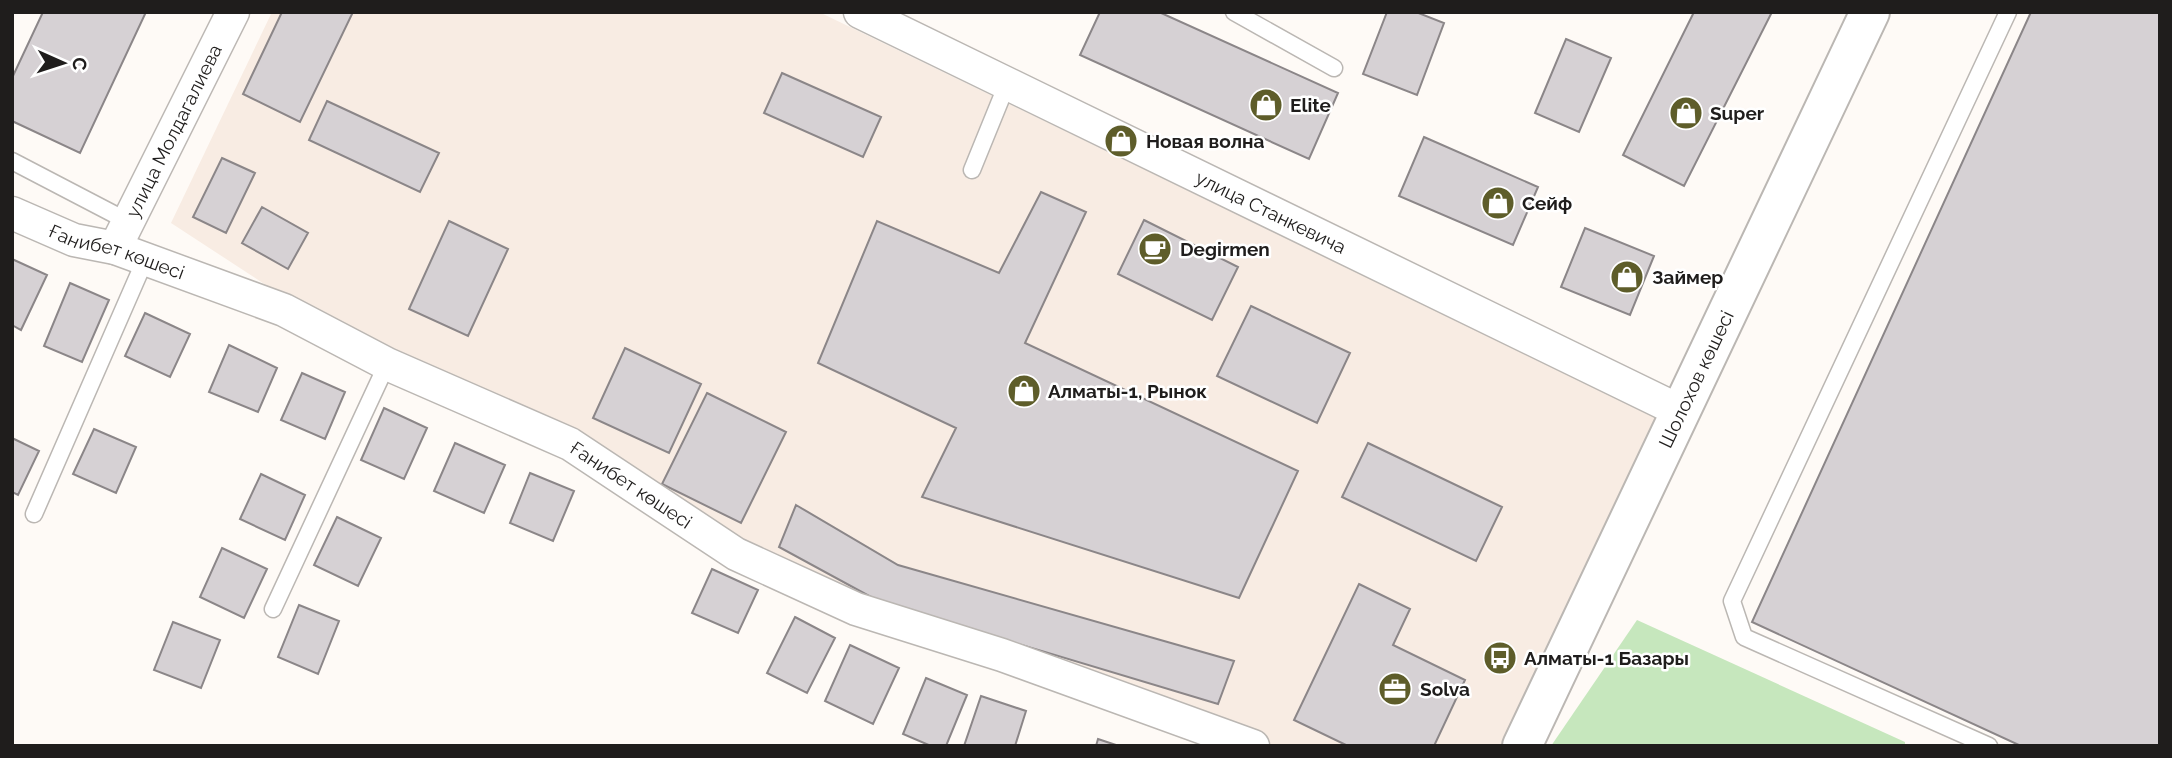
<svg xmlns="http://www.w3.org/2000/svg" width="2172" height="758" font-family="Raleway,sans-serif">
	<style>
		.built { fill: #f8ece3 }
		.green { fill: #c6e7bd }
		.building { fill: #d6d1d4; stroke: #8b8688; stroke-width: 2 }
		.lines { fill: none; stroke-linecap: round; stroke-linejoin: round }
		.service-casing { stroke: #bbb7b3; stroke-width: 19 }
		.minor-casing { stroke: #bbb7b3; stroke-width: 35 }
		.secondary-casing { stroke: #bbb7b3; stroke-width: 42 }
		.service { stroke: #fff; stroke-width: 16 }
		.minor { stroke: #fff; stroke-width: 32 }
		.secondary { stroke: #fff; stroke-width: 38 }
		.labels { text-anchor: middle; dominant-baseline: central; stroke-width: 5; stroke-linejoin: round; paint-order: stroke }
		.poi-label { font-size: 19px; font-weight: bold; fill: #1f1d1c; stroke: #fff; text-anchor: start }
		.street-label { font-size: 19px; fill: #1f1d1c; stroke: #fff }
	</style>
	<rect width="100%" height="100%" fill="#fefaf6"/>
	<path class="built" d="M272,12h547l842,407 -154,327h-235l-270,-91 -146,-46 -88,-58 -381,-187 -216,-141z"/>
	<path class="green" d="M1637,620l268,122v4h-354z"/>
	<path class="building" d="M43,12h103l-66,141 -68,-32v-43z
		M282,12h71l-53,110 -57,-28z
		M1100,12h59l179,81 -29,66 -229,-104z
		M1387,12h29l28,11 -27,72 -54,-21z
		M1694,12h78l-88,174 -61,-31z
		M2031,12h129v734h-139l-269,-124z
		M1566,39l45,19 -32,74 -44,-19z
		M782,73l99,44 -18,40 -99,-44z
		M327,101l112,52 -19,39 -111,-52z
		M1424,137l114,50 -25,58 -114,-49z
		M222,158l33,15 -29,60 -33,-16z
		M1041,192l45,20 -61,131 273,128 -59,127 -317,-101 34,-69 -138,-65 59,-142 122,52z
		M262,207l46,26 -20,36 -46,-26z
		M1144,220l94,47 -26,53 -94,-46z
		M449,221l59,28 -40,87 -59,-27z
		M1585,228l69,28 -24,59 -69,-28z
		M12,259l35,16 -26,55 -9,-5z
		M70,283l39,17 -27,62 -38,-16z
		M1251,306l99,47 -33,70 -100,-47z
		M145,313l45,21 -20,43 -45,-21z
		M229,345l48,23 -19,44 -49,-20z
		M625,348l76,36 -32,69 -76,-35z
		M302,373l43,19 -20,47 -44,-19z
		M707,393l79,39 -45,91 -79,-39z
		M384,408l43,20 -23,51 -43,-19z
		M94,429l42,18 -20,46 -43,-19z
		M12,438l27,13 -21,44 -6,-3z
		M455,443l50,22 -21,48 -50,-22z
		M1368,443l134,64 -26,54 -134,-64z
		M530,473l44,18 -21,50 -43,-18z
		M261,474l44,21 -20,45 -45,-21z
		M796,505l102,60 336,96 -16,43 -336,-101 -103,-56z
		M337,517l44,21 -23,48 -44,-21z
		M222,548l45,21 -23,49 -44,-21z
		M712,569l46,21 -20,43 -46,-20z
		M1359,584l51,25 -17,36 72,35 -31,66h-86l-54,-26z
		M299,605l40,16 -21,53 -40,-17z
		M795,617l40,21 -28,55 -40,-20z
		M173,622l47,18 -19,48 -47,-18z
		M850,645l49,23 -26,56 -48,-23z
		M926,678l41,17 -21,51h-15l-28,-12z
		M981,696l45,15 -11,35h-51z
		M1098,739l21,7h-23z"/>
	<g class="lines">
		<defs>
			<path id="service" d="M1234,12l100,56
				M12,161l117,61
				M972,170l35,-86
				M34,514l111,-254
				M273,609l114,-245
				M1989,746l-245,-109 -12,-36 276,-589"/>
			<g id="minor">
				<path id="s1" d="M860,12l822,400"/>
				<path id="s2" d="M12,213l62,27 41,8 169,62 103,54 183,80 166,110 120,55 146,46 251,91"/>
				<path id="s3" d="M115,248l118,-236"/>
			</g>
			<g id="secondary">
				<path id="s4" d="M1522,746l348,-734"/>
			</g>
		</defs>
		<use href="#service" class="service-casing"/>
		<use href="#minor" class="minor-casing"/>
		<use href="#secondary" class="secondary-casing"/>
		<use href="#service" class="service"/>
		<use href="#minor" class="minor"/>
		<use href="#secondary" class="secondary"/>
	</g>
	<defs>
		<symbol id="shop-disc" viewBox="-11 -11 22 22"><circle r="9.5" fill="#5e5d2a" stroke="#fff"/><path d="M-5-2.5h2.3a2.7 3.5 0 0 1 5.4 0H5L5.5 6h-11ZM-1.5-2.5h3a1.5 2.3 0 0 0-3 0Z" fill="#fff"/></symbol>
		<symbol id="cafe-disc" viewBox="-11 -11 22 22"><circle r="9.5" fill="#5e5d2a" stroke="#fff"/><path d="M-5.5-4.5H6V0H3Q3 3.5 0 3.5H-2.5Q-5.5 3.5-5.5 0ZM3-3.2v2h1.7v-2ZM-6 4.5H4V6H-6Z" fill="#fff"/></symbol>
		<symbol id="bus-disc" viewBox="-11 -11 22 22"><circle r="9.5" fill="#5e5d2a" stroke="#fff"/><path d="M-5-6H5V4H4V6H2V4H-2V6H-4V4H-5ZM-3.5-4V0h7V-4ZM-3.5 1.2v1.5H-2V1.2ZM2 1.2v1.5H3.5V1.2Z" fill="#fff"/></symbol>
		<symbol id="office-disc" viewBox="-11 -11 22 22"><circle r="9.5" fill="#5e5d2a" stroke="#fff"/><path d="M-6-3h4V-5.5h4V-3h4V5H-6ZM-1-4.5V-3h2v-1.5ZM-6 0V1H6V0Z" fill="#fff"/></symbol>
	</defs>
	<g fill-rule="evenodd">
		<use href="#shop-disc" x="1247" y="86" width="38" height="38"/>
		<use href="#shop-disc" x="1667" y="94" width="38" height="38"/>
		<use href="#shop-disc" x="1102" y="122" width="38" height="38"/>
		<use href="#shop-disc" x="1479" y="184" width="38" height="38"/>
		<use href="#cafe-disc" x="1136" y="230" width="38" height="38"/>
		<use href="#shop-disc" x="1608" y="258" width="38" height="38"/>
		<use href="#shop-disc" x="1005" y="372" width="38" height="38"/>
		<use href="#bus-disc" x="1481" y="639" width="38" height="38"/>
		<use href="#office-disc" x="1376" y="670" width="38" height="38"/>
	</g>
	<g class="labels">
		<g class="poi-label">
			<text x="1290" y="105">Elite</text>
			<text x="1710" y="113">Super</text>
			<text x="1146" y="141">Новая волна</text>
			<text x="1522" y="203">Сейф</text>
			<text x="1180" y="249">Degirmen</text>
			<text x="1652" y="277">Займер</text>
			<text x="1048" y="391">Алматы-1, Рынок</text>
			<text x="1524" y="658">Алматы-1 Базары</text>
			<text x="1420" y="689">Solva</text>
		</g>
		<g class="street-label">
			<text stroke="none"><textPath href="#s3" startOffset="131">улица Молдагалиева</textPath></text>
			<text stroke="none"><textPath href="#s1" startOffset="457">улица Станкевича</textPath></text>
			<text stroke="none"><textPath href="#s2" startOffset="112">Ғанибет көшесі</textPath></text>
			<text stroke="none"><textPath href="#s4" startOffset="406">Шолохов көшесі</textPath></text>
			<text stroke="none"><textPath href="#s2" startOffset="679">Ғанибет көшесі</textPath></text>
		</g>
	</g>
	<rect width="2172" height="758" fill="none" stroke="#1f1d1c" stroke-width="28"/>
	<g transform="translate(63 63) rotate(93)" stroke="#ffffff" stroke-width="5" paint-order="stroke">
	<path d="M0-5L12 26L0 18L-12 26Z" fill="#1f1d1c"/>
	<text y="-10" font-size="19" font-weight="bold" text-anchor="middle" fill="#1f1d1c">С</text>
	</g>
</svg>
